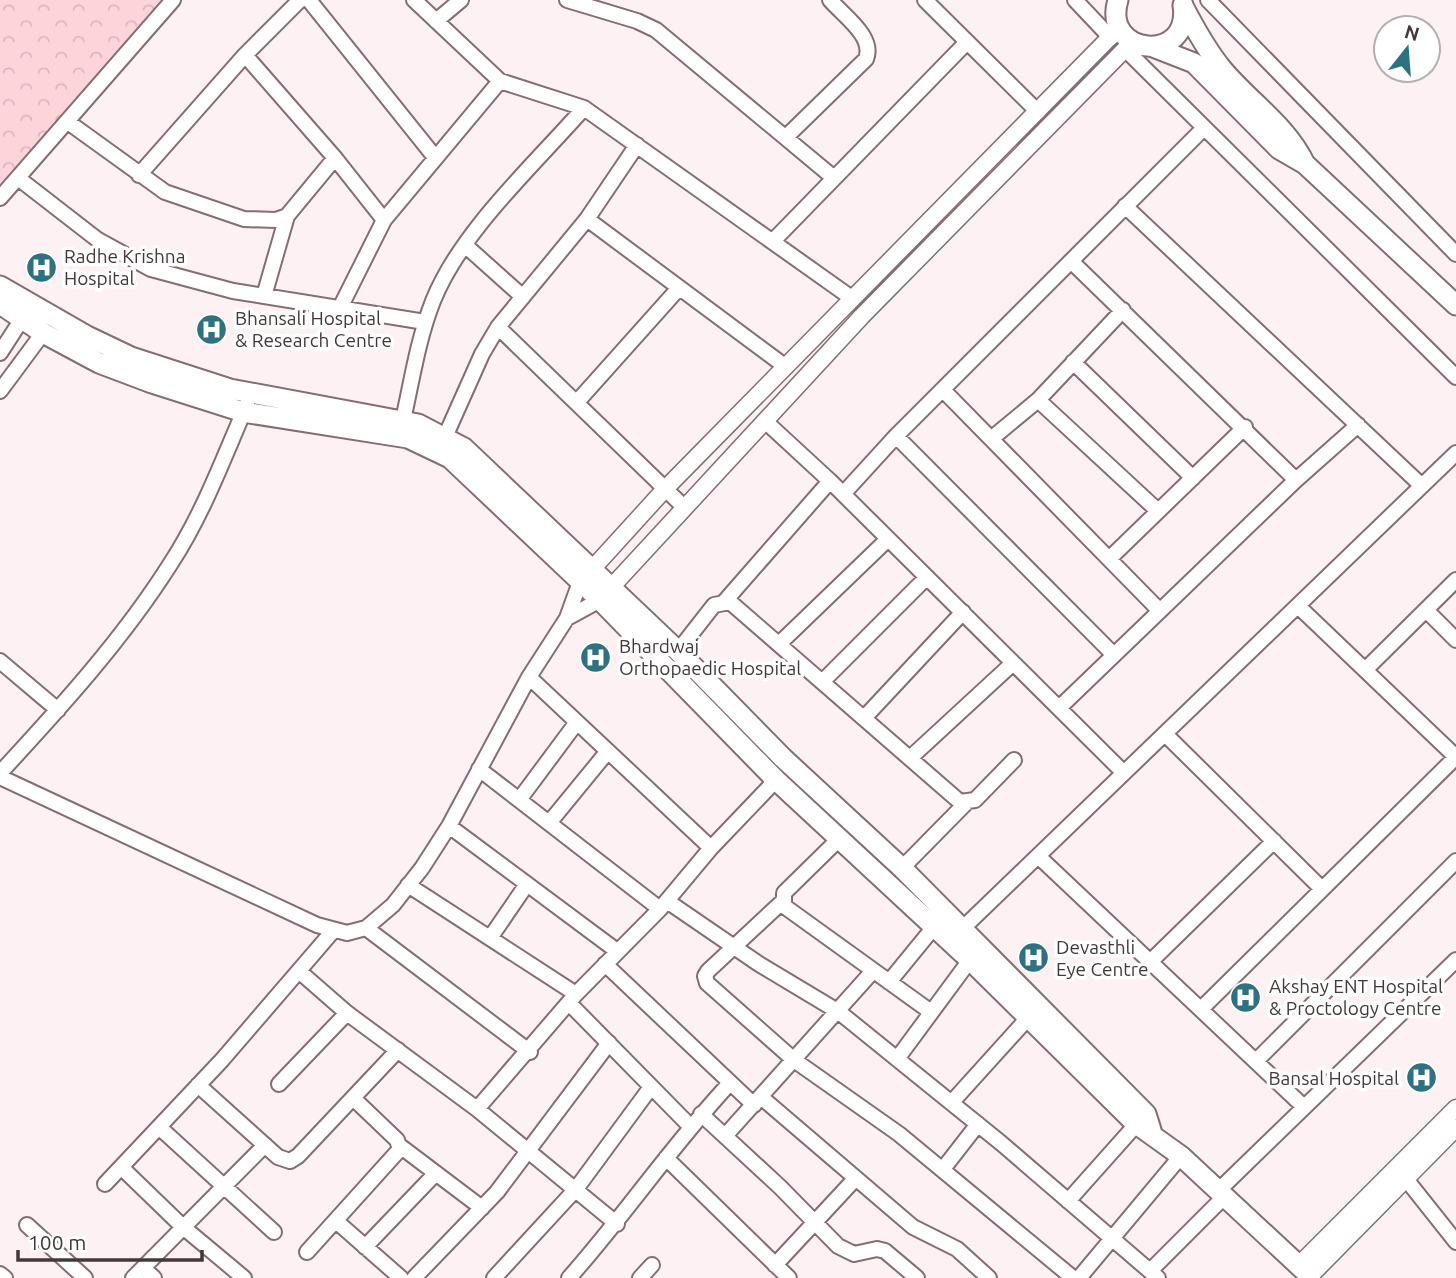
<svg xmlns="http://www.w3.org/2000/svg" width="1456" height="1278" font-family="Ubuntu,sans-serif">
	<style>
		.park { fill: url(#park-crowns) }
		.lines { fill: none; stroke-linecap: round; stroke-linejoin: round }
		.minor-casing { stroke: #866d71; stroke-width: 18 }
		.tertiary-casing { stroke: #866d71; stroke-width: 19 }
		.secondary-casing { stroke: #866d71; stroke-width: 23 }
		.minor { stroke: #fff; stroke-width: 14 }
		.tertiary { stroke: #fff; stroke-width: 16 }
		.secondary { stroke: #fff; stroke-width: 19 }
		.labels { text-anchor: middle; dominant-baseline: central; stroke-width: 7; stroke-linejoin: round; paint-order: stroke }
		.poi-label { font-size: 19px; fill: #44393a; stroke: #fff; text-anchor: start }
	</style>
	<defs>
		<pattern id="park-crowns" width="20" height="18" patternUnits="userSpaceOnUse" patternTransform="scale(1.75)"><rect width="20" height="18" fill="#fed4db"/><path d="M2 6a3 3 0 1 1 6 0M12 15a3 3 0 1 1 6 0" fill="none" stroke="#dbb7bd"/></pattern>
	</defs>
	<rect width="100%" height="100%" fill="#fdf1f3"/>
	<path class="park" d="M0,0h173l-173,197z"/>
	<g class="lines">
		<defs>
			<path id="minor" d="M309,0l125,156
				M414,0l86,81 84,27 269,191
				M567,0l70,21 19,9 178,148
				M925,0l113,112
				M1075,0l36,38
				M1208,0l248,254
				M436,21l25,-21
				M1125,49l331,328
				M245,55l90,103 49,62
				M68,122l97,70 79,27 32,1 11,-4 48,-58
				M786,137l80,-78c9,-22 -22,-43 -36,-59
				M139,175l106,-120 55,-55
				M18,178l80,62 53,29 82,22 192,31
				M0,198l173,-198
				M1125,206l297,280
				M587,219l199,148
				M773,241l194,-199
				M466,246l57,51
				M1073,263l223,217
				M264,296l23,-80
				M340,308l44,-88 116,-139
				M498,327l187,181
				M0,353l22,-34
				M1073,362l120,116
				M0,391l43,-58
				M944,391l216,220
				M1038,400l120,111
				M577,402l102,-114
				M403,420c9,-40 15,-81 30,-119 28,-70 101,-136 151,-193
				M766,422l64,59 294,292
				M896,436l218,219
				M445,437l37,-83 16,-27 89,-108 50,-74
				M991,439l47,-39 85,-90
				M843,494l53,-58 308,-308
				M1109,559l136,-132
				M725,601l105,-120
				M1298,606l158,151
				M1426,610l30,30
				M567,618l33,-18
				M780,643l108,-104
				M678,651l36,-46 16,-3 230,200 15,-2 39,-40
				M0,661l58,49
				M1365,670l91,-90
				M529,677l182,171
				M823,681l104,-104
				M1059,708l237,-228 62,-55
				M864,718l99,-106
				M1165,734l157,155
				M910,758l103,-95
				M479,769l181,140
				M0,773c61,-66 123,-134 171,-210 32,-49 53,-106 76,-159
				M0,777l317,148 30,8 19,-5 27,-23 29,-37 27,-42 80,-149 38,-59 13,-36
				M519,800l58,-78
				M549,823l59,-72
				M449,826l168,125
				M839,839l-55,54v13l147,106
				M1038,856l266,251
				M902,868l64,-65
				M408,885l168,109
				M667,901l92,63 80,48 162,131 157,135
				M782,902l-74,69 -3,5 2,7 87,77 105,74 174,144
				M366,928l164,124
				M962,929l494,-476
				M490,938l37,-54
				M1150,962l124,-121
				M605,964l149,141
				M300,972l47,41 130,96 99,-115 84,-85 51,-61 65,-68
				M889,982l45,-55
				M569,1003l121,123
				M1201,1009l255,-252
				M897,1059l73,-99
				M1256,1061l200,-200
				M279,1084l68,-71
				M198,1085l80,72 12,4 8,-5 100,-106
				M761,1097l152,130 44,22 32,29
				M952,1102l76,-84
				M477,1109l140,115
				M701,1114l79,73 58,59 16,8 23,-5 8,2 32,27
				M159,1127l115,105
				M725,1136l148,-165
				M400,1146l82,62
				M666,1158l123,120
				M121,1167l62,60 61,51
				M943,1169l35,-45
				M1406,1179l50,63
				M105,1184l117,-124 111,-129
				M1219,1190l237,-230
				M1068,1201l74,-83
				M336,1221l65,57
				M27,1225l58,53
				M365,1247l71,-74
				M307,1252l93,-103 -3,-9 -44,-42
				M775,1265l80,-86
				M143,1268l11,10
				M1150,1271l75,-75
				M0,1274l5,4
				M133,1278l132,-133
				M414,1278l83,-86 112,-149
				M494,1278l82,-89 75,-102
				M569,1278c56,-63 103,-133 161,-195
				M640,1278l12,-13
				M1079,1278l102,-122"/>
			<path id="tertiary" d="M584,578l81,-89 454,-461
				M605,594l257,-278 270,-274
				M1299,1265l157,-157
				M1310,1276l146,-148"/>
			<path id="secondary" d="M1118,0c-17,56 74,65 65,5
				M1183,6c12,23 24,45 40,64 28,33 63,55 82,94
				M1153,47l41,16 85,86 26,15 151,141
				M0,286l87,50 44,21 99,32 188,35 46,24 214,203 105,107 119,110 244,246 5,16
				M0,304l43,29 56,30 53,20 91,29 165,26 42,20 150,142 176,180 194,180 165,163 46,33 129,120 -2,2"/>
		</defs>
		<use href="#minor" class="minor-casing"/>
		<use href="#tertiary" class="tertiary-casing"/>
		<use href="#secondary" class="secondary-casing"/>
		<use href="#minor" class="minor"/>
		<use href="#tertiary" class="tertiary"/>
		<use href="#secondary" class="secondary"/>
	</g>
	<defs>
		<symbol id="hospital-disc" viewBox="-11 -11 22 22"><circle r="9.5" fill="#2e7282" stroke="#fff"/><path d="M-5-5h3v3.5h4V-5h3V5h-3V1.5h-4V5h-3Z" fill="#fff"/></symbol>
	</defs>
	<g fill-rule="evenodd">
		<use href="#hospital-disc" x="24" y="250" width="35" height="35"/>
		<use href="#hospital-disc" x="194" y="312" width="35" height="35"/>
		<use href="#hospital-disc" x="578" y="640" width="35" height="35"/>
		<use href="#hospital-disc" x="1016" y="940" width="35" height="35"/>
		<use href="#hospital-disc" x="1228" y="980" width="35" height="35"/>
		<use href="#hospital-disc" x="1404" y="1060" width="35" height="35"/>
	</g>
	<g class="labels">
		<g class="poi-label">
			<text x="64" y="256">Radhe Krishna<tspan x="64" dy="22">Hospital</tspan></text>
			<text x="235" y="318">Bhansali Hospital<tspan x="235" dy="22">&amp; Research Centre</tspan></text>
			<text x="619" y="646">Bhardwaj<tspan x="619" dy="22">Orthopaedic Hospital</tspan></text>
			<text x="1056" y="947">Devasthli<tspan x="1056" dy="22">Eye Centre</tspan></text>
			<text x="1269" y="986">Akshay ENT Hospital<tspan x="1269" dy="22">&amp; Proctology Centre</tspan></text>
			<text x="1399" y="1078" text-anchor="end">Bansal Hospital</text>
		</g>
	</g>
	<g transform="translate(1407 49) rotate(17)"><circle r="33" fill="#ffffff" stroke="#b4b0b0" stroke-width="2"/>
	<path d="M0-5L12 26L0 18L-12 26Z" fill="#2e7282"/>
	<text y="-10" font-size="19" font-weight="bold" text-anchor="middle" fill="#44393a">N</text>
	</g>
	<path d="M18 1250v10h184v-10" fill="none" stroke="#44393a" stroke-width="3.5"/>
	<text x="28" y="1250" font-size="21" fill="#44393a" stroke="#ffffff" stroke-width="5" paint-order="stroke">100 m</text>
</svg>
